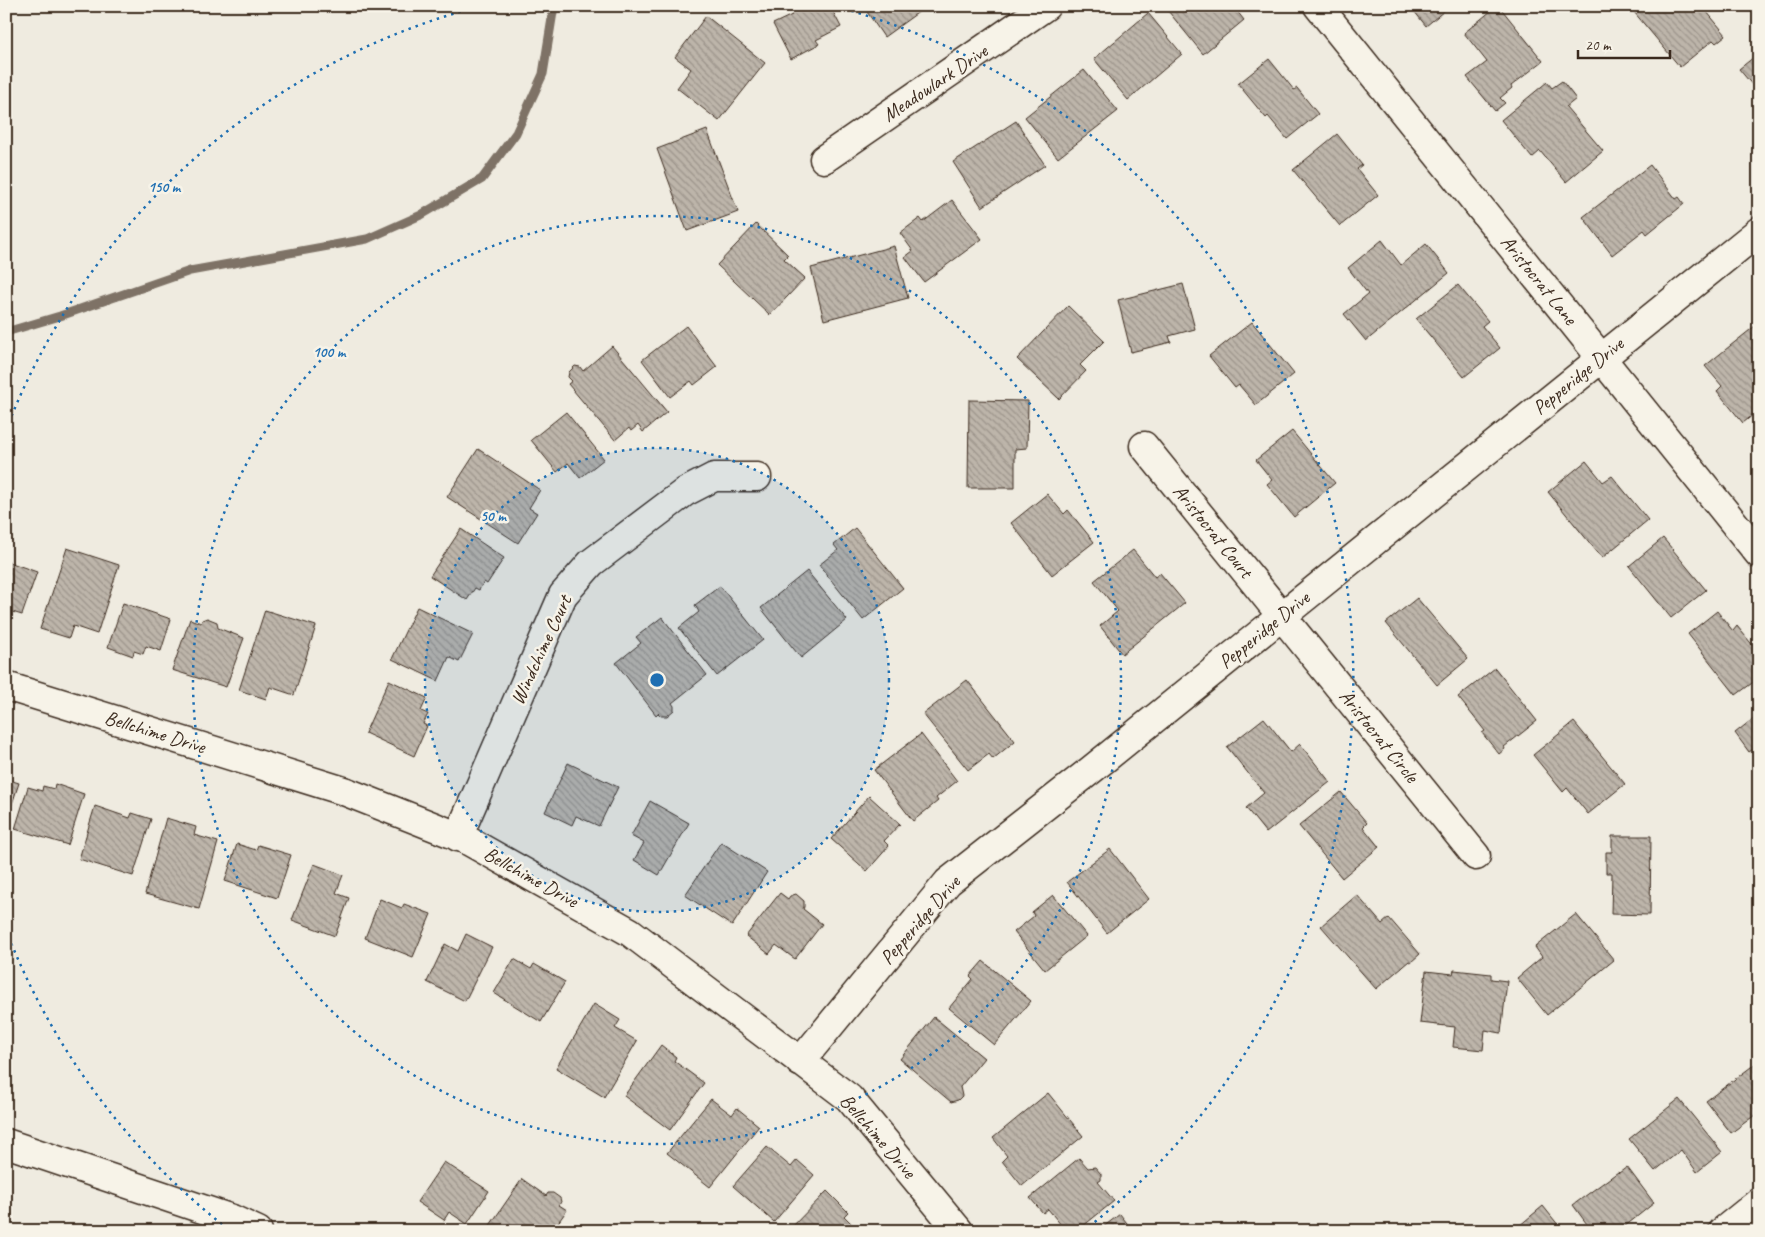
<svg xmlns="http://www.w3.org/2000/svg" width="1765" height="1237" font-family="Caveat,sans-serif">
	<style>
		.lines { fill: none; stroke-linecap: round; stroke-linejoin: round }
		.stream { stroke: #7e7266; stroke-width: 9 }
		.building { fill: url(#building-back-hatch); stroke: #3b2a1e }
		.minor-casing { stroke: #3b2a1e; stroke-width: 31 }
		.minor { stroke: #f7f3e8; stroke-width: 28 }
		.ring { fill: none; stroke: #1f6fb2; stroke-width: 2.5; stroke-dasharray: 2.5 5 }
		.labels { text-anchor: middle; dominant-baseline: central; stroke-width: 5; stroke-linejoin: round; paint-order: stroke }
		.street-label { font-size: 20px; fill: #3b2a1e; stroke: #f7f3e8 }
		.centre { fill: #1f6fb2; stroke: #f7f3e8; stroke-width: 2.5 }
		.ring-label { font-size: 15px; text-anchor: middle; font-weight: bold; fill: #1f6fb2; stroke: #f7f3e8; stroke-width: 5; stroke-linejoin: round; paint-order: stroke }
	</style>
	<defs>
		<pattern id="building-back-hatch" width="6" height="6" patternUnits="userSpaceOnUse" patternTransform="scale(1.25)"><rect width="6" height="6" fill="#bdb5aa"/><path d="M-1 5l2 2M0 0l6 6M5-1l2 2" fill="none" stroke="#9b938a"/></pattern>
	</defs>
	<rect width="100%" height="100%" fill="#efebe0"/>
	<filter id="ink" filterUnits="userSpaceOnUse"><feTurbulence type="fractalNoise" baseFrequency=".02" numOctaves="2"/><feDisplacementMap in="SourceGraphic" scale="10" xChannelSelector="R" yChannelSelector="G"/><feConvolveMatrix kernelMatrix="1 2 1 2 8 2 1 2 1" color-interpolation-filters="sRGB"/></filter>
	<g filter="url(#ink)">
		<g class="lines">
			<path class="stream" d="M6,332l54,-16 130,-45 177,-32 54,-24 61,-36 34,-46 27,-59 11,-68"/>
		</g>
		<path class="building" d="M787,6h43l11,21 -25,13 3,4 -28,15 -18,-35 19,-9z
			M863,6h64l-43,31z
			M1164,6h69l11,14 -41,34z
			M1410,6h40l-24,20z
			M1497,6h2l44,55 -32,25 1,2 -12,10 5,5 -10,8 -28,-34 20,-15 -23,-29z
			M1629,6h73l24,29 -10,8 -3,-3 -33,27z
			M1148,13l34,41 -54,46 -34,-41z
			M706,16l59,47 -46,58 -42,-33 14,-19 -16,-12z
			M1759,53v40l-20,-24z
			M1269,59l25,31 3,-2 21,26 -31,25 -19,-23 -2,2 -28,-34z
			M1084,70l34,41 -60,47 -33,-41z
			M1562,81l14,18 -10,8 37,44 -37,31 -26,-31 -8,7 -31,-38 46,-38 5,6z
			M1016,121l29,44 -63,42 -29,-45z
			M707,130l31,82 -51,19 -30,-82z
			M1337,134l25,31 -5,4 21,26 -38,31 -47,-56z
			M1650,165l26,34 3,-2 5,7 -37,30 -3,-4 -32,25 -29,-38z
			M952,200l30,39 -58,43 -19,-25 8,-6 -13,-18 20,-15 3,4z
			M756,224l32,31 -4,4 21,19 -35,37 -53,-50z
			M1382,240l19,25 25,-21 23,29 -83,68 -22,-27 24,-20 -20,-26z
			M894,246l14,52 -84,22 -13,-52z
			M1183,284l12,45 -26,7 2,6 -40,10 -13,-52z
			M1458,285l30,36 -6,5 18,22 -36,29 -48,-58z
			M1068,306l36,35 -24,24 6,6 -27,28 -42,-40z
			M1252,322l42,52 -38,31 -17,-20 -4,3 -26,-32z
			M686,326l31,41 -23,18 -3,-4 -21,16 -28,-37z
			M1755,326l4,5v79l-16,13 -26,-32 5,-5 -17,-20z
			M612,346l55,66 -24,20 -5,-7 -7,6 -2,-3 -14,12 -47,-56 4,-3 -4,-4 1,-5 6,-6 5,1 3,4z
			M969,400l59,1 -1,47 -12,1v39h-47z
			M566,412l38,47 -24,19 -12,-15 -11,9 -26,-32z
			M1292,431l43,52 -41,34 -27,-33 5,-4 -16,-20z
			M478,449l62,41 -11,18 8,5 -19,30 -71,-46z
			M1586,461l17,21 9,-6 36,44 -46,38 -54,-66z
			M1047,494l17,20 4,-4 26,32 -42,33 -41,-52z
			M855,528l48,60 -40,32 -44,-55 19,-15 -4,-5z
			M461,529l43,29 -17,26 -3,-2 -5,8 -4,-2 -8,12 -37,-24z
			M1663,538l43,52 -35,28 -42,-52z
			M67,548l52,17 -22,69 -24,-8 -4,12 -29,-9z
			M1133,550l22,27 5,-4 25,30 -63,51 -22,-28 18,-15 -24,-30z
			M6,561l31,11 -15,43 -16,-5z
			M807,571l40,49 -46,38 -40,-50z
			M720,586l43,54 -46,36 -38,-48 20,-16 -4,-7z
			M1417,598l51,61 -31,26 -51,-62z
			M123,603l48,16 -10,32 -15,-5 -3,8 -9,-3 -1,5 -25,-9z
			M417,607l56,27 -14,28 -10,-5 -11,24 -46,-22z
			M265,610l51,16 -22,69 -24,-8 -4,12 -27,-9z
			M1717,611l16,20 4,-5 22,27 -4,4 4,4v17l-23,17 -48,-61z
			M662,617l45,58 -35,28 2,3v4l-7,6h-6l-3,-3 -2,2 -40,-52 25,-20 -5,-6z
			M207,618l10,4 1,6 26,10 -18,49 -54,-17 18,-51 11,4 1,-3z
			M1495,668l42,53 -33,26 1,2 -6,5 -17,-21 3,-2 -27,-34z
			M389,680l38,18 -6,13 7,3 -5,10 4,2 -13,30 -49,-23z
			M967,680l48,61 -22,18 -4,-5 -21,16 -45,-56z
			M1759,714v31l-10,7 -14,-19z
			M1264,718l27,34 9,-8 30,38 -64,51 -20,-25 18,-15 -37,-46z
			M1574,722l51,62 -37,30 -21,-26 -4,4 -30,-37z
			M921,734l36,47 -21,17 2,3 -25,20 -39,-51z
			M568,763l50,24 -19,39 -23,-10 -4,9 -27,-13z
			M6,779l13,4 -13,39z
			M55,784l29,10 -16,51 -53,-16 13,-42 14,4 1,-5 11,3z
			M1341,792l26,31 -4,4 16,20 -37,31 -43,-52z
			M869,796l31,28 -16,17 5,5 -22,25 -36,-32z
			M650,801l39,22 -30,52 -25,-15 10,-17 -13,-7z
			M95,806l35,12 2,-5 19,6 -18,57 -54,-17z
			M166,818l30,9 -2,8 24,7 -19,67 -54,-15z
			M1612,836h39l-1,79 -39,-1 1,-41h-6v-21h6z
			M721,842l46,30 -35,54 -47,-31z
			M237,844l19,6 2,-5 33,10 -14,43 -52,-17z
			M1110,849l39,50 -42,34 -40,-51z
			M314,864l29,11 -7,18 13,5 -14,38 -43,-16z
			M780,893l8,6 2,-3 6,-2 8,7v6l-1,2 19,15 -27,35 -19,-14 -7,9 -23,-18z
			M1053,895l34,41 -42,34 -31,-38 20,-16 -2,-4z
			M1357,895l25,29 7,-6 31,36 -9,8 -2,-1 -33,28 -55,-63z
			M380,899l22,9 2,-4 27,10 -18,43 -48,-19z
			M1576,914l38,46 -67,55 -30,-37 25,-21 -7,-10z
			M466,934l26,13 -27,54 -38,-19 18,-38 13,7z
			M514,959l17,10 3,-5 31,18 -24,40 -47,-29z
			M983,961l48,40 -37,44 -45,-37 24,-29 -3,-3z
			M1454,970l37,4v5l16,2 -6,52 -16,-3 -2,20 -30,-3 2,-20 -35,-4 6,-52 27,3z
			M594,1004l26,16 -5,8 22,13 -33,56 -48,-29z
			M934,1017l50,41 -24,29 2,9 -4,4 -7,2 -51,-43z
			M661,1045l15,12 -2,4 30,22 -34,47 -46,-34z
			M1759,1061v59l-4,-5 -24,18 -25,-32z
			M1048,1093l35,43 -61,50 -20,-25 5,-5 -14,-18z
			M711,1099l21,16 5,-7 22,18 -49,61 -43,-34z
			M1679,1099l43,53 -25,20 -16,-22 -26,21 -26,-32z
			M767,1147l24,20 6,-7 17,15 -40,47 -41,-36z
			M1079,1158l9,10 7,-1 6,7v6l-3,2 16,19 -37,30h-11l-18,-22 -5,4 -13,-15z
			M444,1162l45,29 -22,33 -18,-12 -5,8 -27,-18z
			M1627,1167l27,36 -35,28h-27l-19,-26 45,-33 1,1z
			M522,1179l24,17 2,-3h5l7,5 1,4 -2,3 8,5 -15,21h-66z
			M827,1191l21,21 -4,4 8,8 -5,4 3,3h-62z
			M1543,1206l20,25h-50z
			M1120,1214l13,17h-35z"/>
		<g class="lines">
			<defs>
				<path id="minor" d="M1318,6l441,548
					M824,159l222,-153
					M1144,446l332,410
					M6,686l338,105 121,48 165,93 219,166 110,133
					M458,837l105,-242 28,-32 94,-71 29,-15h43
					M800,1062l148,-180 143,-112 668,-539
					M6,1143l226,76 26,12
					M1723,1231l36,-29"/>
			</defs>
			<use href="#minor" class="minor-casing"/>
			<use href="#minor" class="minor"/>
		</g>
	</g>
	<circle cx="657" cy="680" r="232" fill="#1f6fb2" fill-opacity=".12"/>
	<g class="ring">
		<circle cx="657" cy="680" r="232"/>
		<circle cx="657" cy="680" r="464"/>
		<path d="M228 1229A697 697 0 0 1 6 930M6 430A697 697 0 0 1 477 7M837 7A697 697 0 0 1 1086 1229"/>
	</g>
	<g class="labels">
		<g class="street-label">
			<text transform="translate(935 83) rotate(-34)">Meadowlark Drive</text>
			<text transform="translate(1539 280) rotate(51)">Aristocrat Lane</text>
			<text transform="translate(1578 376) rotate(-39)">Pepperidge Drive</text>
			<text transform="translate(1213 531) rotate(51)">Aristocrat Court</text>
			<text transform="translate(1264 630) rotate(-39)">Pepperidge Drive</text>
			<text transform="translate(541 650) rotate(-65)">Windchime Court</text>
			<text transform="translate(155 732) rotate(17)">Bellchime Drive</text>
			<text transform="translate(1379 736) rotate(51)">Aristocrat Circle</text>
			<text transform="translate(531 877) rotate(29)">Bellchime Drive</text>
			<text transform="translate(920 920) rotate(-49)">Pepperidge Drive</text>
			<text transform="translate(878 1136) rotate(49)">Bellchime Drive</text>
		</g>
	</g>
	<circle cx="657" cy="680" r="8" class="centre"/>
	<g class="ring-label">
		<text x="164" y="192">150 m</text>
		<text x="329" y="357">100 m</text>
		<text x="493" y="521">50 m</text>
	</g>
	<rect width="1765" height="1237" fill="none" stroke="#f7f3e8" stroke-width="25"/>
	<rect x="12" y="12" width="1740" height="1212" fill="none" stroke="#3b2a1e" stroke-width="2" filter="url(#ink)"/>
	<path d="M1578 50v8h92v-8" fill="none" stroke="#3b2a1e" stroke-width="2.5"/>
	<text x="1585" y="50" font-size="15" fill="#3b2a1e" stroke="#f7f3e8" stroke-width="4" paint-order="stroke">20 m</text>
</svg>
